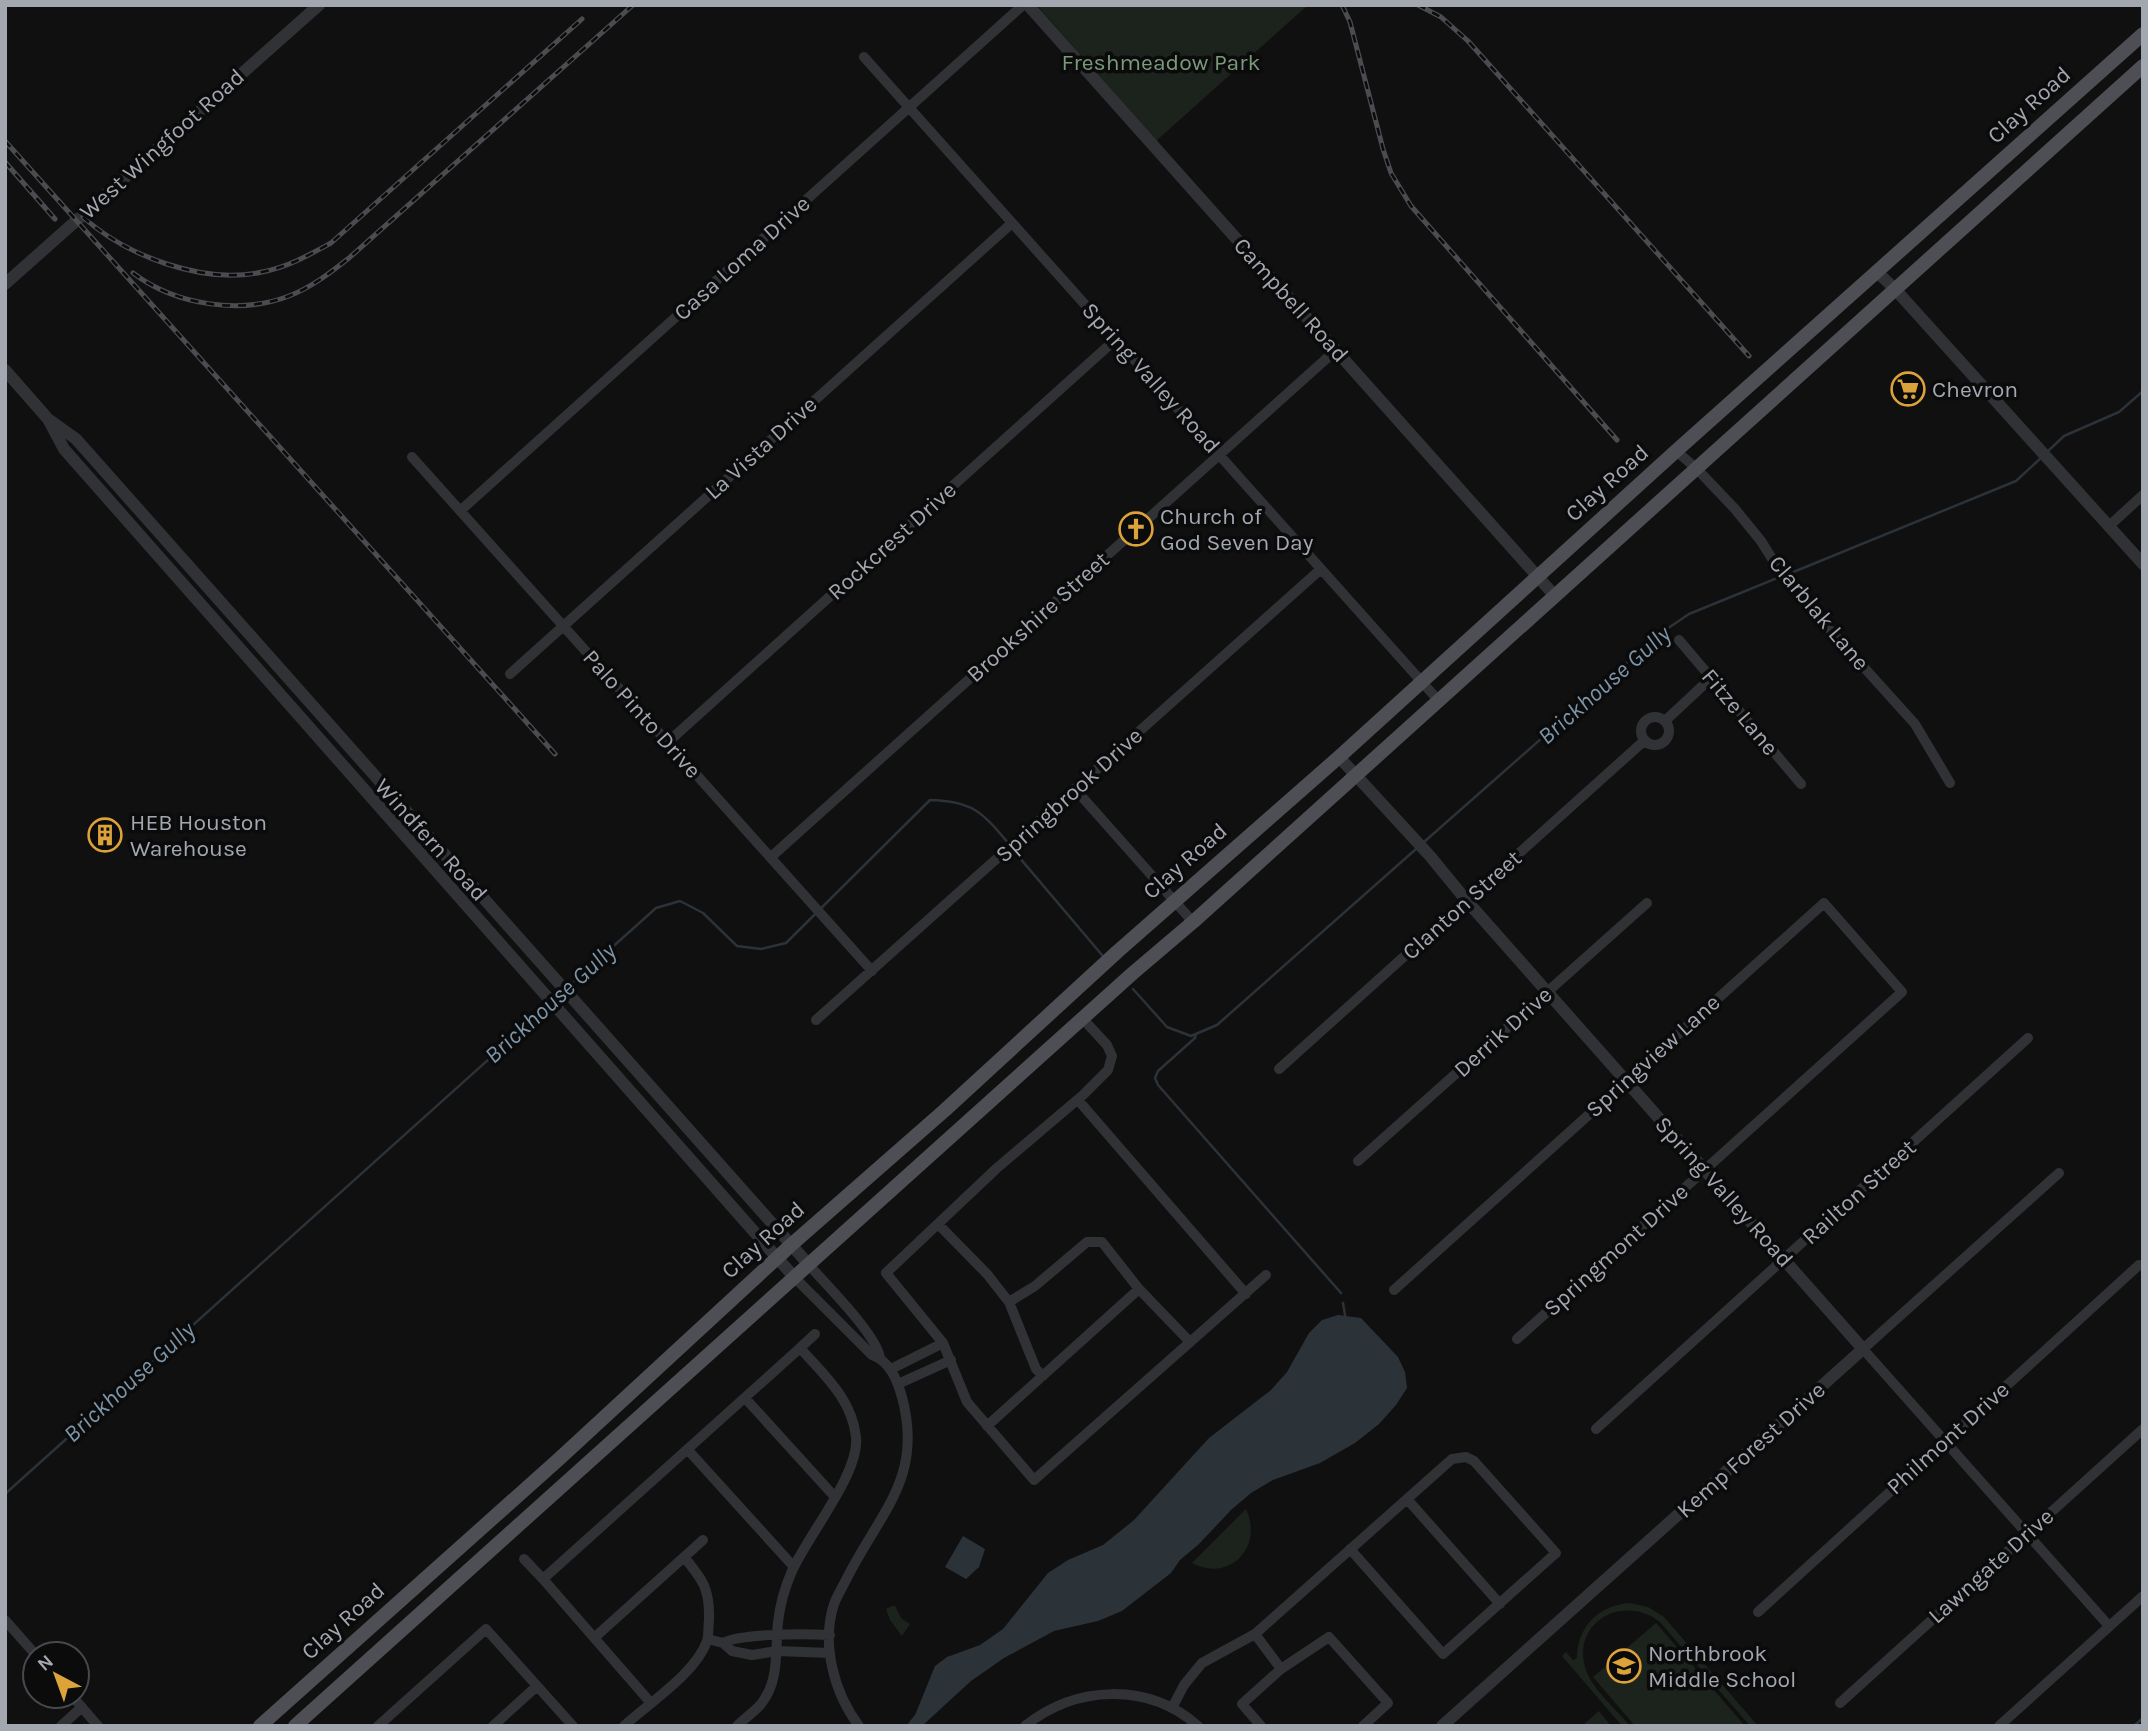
<svg xmlns="http://www.w3.org/2000/svg" width="2148" height="1731" font-family="Karla,sans-serif">
	<style>
		.green { fill: #1c231d }
		.water { fill: #2b3238 }
		.lines { fill: none; stroke-linecap: round; stroke-linejoin: round }
		.stream { stroke: #2b3238; stroke-width: 2.5 }
		.minor { stroke: #313235; stroke-width: 10 }
		.tertiary { stroke: #313235; stroke-width: 12 }
		.primary { stroke: #4d4f54; stroke-width: 14 }
		.rail-casing { stroke: #4a4c50; stroke-width: 5 }
		.rail { stroke: #0b0b0c; stroke-width: 2.5; stroke-dasharray: 8; stroke-linecap: butt }
		.labels { text-anchor: middle; dominant-baseline: central; stroke-width: 7; stroke-linejoin: round; paint-order: stroke }
		.park-label { font-size: 23px; fill: #7b9a7c; stroke: #0b0b0c }
		.street-label { font-size: 23px; fill: #a2a7b0; stroke: #0b0b0c }
		.poi-label { font-size: 23px; fill: #a2a7b0; stroke: #0b0b0c; text-anchor: start }
		.water-label { font-size: 24px; font-style: italic; fill: #7c95a8; stroke: #0b0b0c }
	</style>
	<rect width="100%" height="100%" fill="#101011"/>
	<path class="green" d="M1037,5h271l-152,136z
		M1246,1509c18,38 -17,74 -54,54z
		M1630,1603l18,4 16,10 94,109h-8l-90,-104c-37,-29 -90,1 -74,48 7,20 30,39 44,56h-8l-60,-70 4,-4 7,8 4,-2c0,-32 23,-53 53,-55z
		M892,1606h3l6,12 9,6 -8,12 -12,-16 -4,-11z
		M1656,1623l89,103h1h-111l-42,-49z
		M1599,1711l12,15h-29z"/>
	<path class="water" d="M1338,1315l23,3 37,39 7,15 2,16 -11,17 -17,19 -24,19 -35,20 -47,17 -22,13 -20,17 -32,34 -19,16 -9,13 -49,38 -24,10 -44,10 -50,27 -33,23 -49,45h-16l9,-11 20,-49 12,-9 33,-12 23,-16 45,-56 20,-13 35,-15 31,-25 75,-82 62,-48 16,-18 22,-39 13,-13z
		M963,1536l22,13 -6,18 -13,12 -21,-12z"/>
	<g class="lines">
		<path class="stream" d="M2047,452l17,-16 55,-24 24,-21
			M1786,575l230,-94 26,-24
			M1424,842l237,-209 28,-19 91,-37
			M1013,850l89,105
			M569,986l87,-78 24,-7 23,12 34,33 24,3 25,-6 144,-143c43,1 52,12 79,44
			M1133,989l34,38 24,9 26,-11 199,-176
			M1196,1034l-1,4 -37,33 -3,7 3,7 183,208
			M1343,1303l2,12
			M5,1494l544,-489
			M2134,1726l9,-8"/>
		<path class="minor" d="M864,57l574,643
			M1676,451l20,17 39,41 26,32 25,40 129,143 35,59
			M412,457l460,514
			M460,511l563,-506
			M2109,526l34,-31
			M1679,640l122,144
			M510,674l502,-451
			M1641 731a14 14 0 1 1 28 0a14 14 0 1 1-28 0Z
			M1665,721l46,-43
			M668,742l448,-403
			M1075,789l118,133
			M771,857l565,-507
			M1083,1019l24,26 5,11 -4,14 -25,25 -86,73 -111,105 57,70 24,59 67,78 232,-205
			M816,1020l505,-451
			M1279,1069l366,-329
			M1078,1100l168,194
			M1358,1161l289,-258
			M2059,1173l-196,176 246,277
			M938,1224l49,50 22,28 27,67 7,7
			M810,1266c17,20 67,69 70,92
			M795,1278l77,77c18,6 25,25 30,42 22,82 -23,116 -56,183 -4,8 -9,16 -12,24 -13,40 0,89 25,122
			M1394,1290l430,-387 78,89 -385,347
			M1009,1302l26,-16 52,-44h15l37,47 51,53
			M891,1369l52,-26
			M898,1384l53,-24
			M745,1398l89,98
			M987,1426l152,-137
			M1596,1429l432,-391
			M688,1450l106,117
			M1407,1499l93,105
			M524,1559l19,20 257,-231
			M543,1579l107,123
			M1758,1612l381,-347
			M5,1620l30,34
			M1255,1634l26,35
			M594,1638l109,-98
			M708,1639l15,4 9,8 20,4 25,-4 53,2
			M723,1643c17,-10 84,-9 107,-8
			M72,1696l26,30
			M1840,1703l303,-274
			M1172,1708l12,-23 18,-22 53,-29 197,-175 14,-2 8,4 82,92 -113,101 -93,-105
			M61,1726l21,-19
			M378,1726l108,-97 87,97
			M493,1726l44,-40
			M624,1726c25,-23 72,-53 83,-85 2,-6 1,-14 2,-21 1,-31 -6,-40 -25,-63
			M737,1726c7,-7 17,-14 24,-22 19,-24 14,-54 17,-82 2,-18 7,-35 14,-51 16,-36 68,-98 64,-134 -4,-38 -32,-62 -56,-89l15,-14
			M1025,1726c51,-41 123,-44 173,0
			M1261,1726l-19,-22 39,-35 48,-32 59,66 -25,23
			M1999,1726l144,-130"/>
		<path class="tertiary" d="M1028,5l526,590
			M1877,272l17,16 249,276
			M5,284l314,-279
			M5,370l43,49 16,30 731,829
			M51,421l25,18 734,827
			M1339,757l91,99 36,44 397,449 -421,377"/>
		<path class="primary" d="M260,1726l299,-267 232,-214 154,-135 172,-158 222,-195 337,-306 467,-417
			M295,1726l838,-753 60,-51 950,-856"/>
		<defs>
			<path id="rail" d="M1342,5l8,17 33,127 8,24 20,33 206,234
				M1418,5l23,12 27,24 281,315
				M5,141l550,613
				M5,162l50,57
				M83,217c43,39 121,68 179,55 26,-5 47,-17 69,-29l251,-224
				M133,273c42,32 107,42 156,23 23,-9 41,-23 60,-38l284,-253"/>
		</defs>
		<use href="#rail" class="rail-casing"/>
		<use href="#rail" class="rail"/>
	</g>
	<defs>
		<symbol id="supermarket-ring" viewBox="-11 -11 22 22"><circle r="9.5" fill="#0b0b0c" stroke="#dda33b" stroke-width="1.5"/><path d="M-6-5.5h2.5l.6 2H6L4.5 2H-2.5L-4.4-4H-6ZM-1.5 3.2a1.3 1.3 0 1 0 .1 0ZM3 3.2a1.3 1.3 0 1 0 .1 0Z" fill="#dda33b"/></symbol>
		<symbol id="church-ring" viewBox="-11 -11 22 22"><circle r="9.5" fill="#0b0b0c" stroke="#dda33b" stroke-width="1.5"/><path d="M-1.2-6h2.4v3.5h3.3v2.4h-3.3V6h-2.4V-.1h-3.3v-2.4h3.3Z" fill="#dda33b"/></symbol>
		<symbol id="building-ring" viewBox="-11 -11 22 22"><circle r="9.5" fill="#0b0b0c" stroke="#dda33b" stroke-width="1.5"/><path d="M-4-6H4V6H1V3H-1V6H-4ZM-2.5-4.3h1.7v1.8h-1.7ZM.8-4.3h1.7v1.8H.8ZM-2.5-1h1.7V.8h-1.7ZM.8-1h1.7V.8H.8Z" fill="#dda33b"/></symbol>
		<symbol id="school-ring" viewBox="-11 -11 22 22"><circle r="9.5" fill="#0b0b0c" stroke="#dda33b" stroke-width="1.5"/><path d="M0-5L7-2L0 1L-7-2ZM-4 1L0 2.5L4 1V4Q0 6-4 4Z" fill="#dda33b"/></symbol>
	</defs>
	<g fill-rule="evenodd">
		<use href="#supermarket-ring" x="1889" y="370" width="38" height="38"/>
		<use href="#church-ring" x="1117" y="510" width="38" height="38"/>
		<use href="#building-ring" x="86" y="816" width="38" height="38"/>
		<use href="#school-ring" x="1605" y="1647" width="38" height="38"/>
	</g>
	<g class="labels">
		<g class="park-label">
			<text x="1161" y="62">Freshmeadow Park</text>
		</g>
		<g class="street-label">
			<text transform="translate(2029 105) rotate(-42)">Clay Road</text>
			<text transform="translate(162 144) rotate(-42)">West Wingfoot Road</text>
			<text transform="translate(742 258) rotate(-42)">Casa Loma Drive</text>
			<text transform="translate(1291 300) rotate(48)">Campbell Road</text>
			<text transform="translate(1151 378) rotate(48)">Spring Valley Road</text>
			<text transform="translate(761 448) rotate(-42)">La Vista Drive</text>
			<text transform="translate(1607 483) rotate(-42)">Clay Road</text>
			<text transform="translate(892 541) rotate(-42)">Rockcrest Drive</text>
			<text transform="translate(1819 613) rotate(50)">Clarblak Lane</text>
			<text transform="translate(1038 617) rotate(-42)">Brookshire Street</text>
			<text transform="translate(1740 712) rotate(50)">Fitze Lane</text>
			<text transform="translate(642 714) rotate(48)">Palo Pinto Drive</text>
			<text transform="translate(1069 795) rotate(-42)">Springbrook Drive</text>
			<text transform="translate(431 840) rotate(48)">Windfern Road</text>
			<text transform="translate(1185 861) rotate(-41)">Clay Road</text>
			<text transform="translate(1462 905) rotate(-42)">Clanton Street</text>
			<text transform="translate(1503 1032) rotate(-42)">Derrik Drive</text>
			<text transform="translate(1653 1056) rotate(-42)">Springview Lane</text>
			<text transform="translate(1724 1192) rotate(48)">Spring Valley Road</text>
			<text transform="translate(1859 1192) rotate(-42)">Railton Street</text>
			<text transform="translate(763 1240) rotate(-42)">Clay Road</text>
			<text transform="translate(1616 1250) rotate(-42)">Springmont Drive</text>
			<text transform="translate(1948 1438) rotate(-42)">Philmont Drive</text>
			<text transform="translate(1751 1450) rotate(-42)">Kemp Forest Drive</text>
			<text transform="translate(1991 1566) rotate(-42)">Lawngate Drive</text>
			<text transform="translate(343 1621) rotate(-42)">Clay Road</text>
		</g>
		<g class="poi-label">
			<text x="1932" y="389">Chevron</text>
			<text x="1160" y="516">Church of<tspan x="1160" dy="26">God Seven Day</tspan></text>
			<text x="130" y="822">HEB Houston<tspan x="130" dy="26">Warehouse</tspan></text>
			<text x="1648" y="1653">Northbrook<tspan x="1648" dy="26">Middle School</tspan></text>
		</g>
		<g class="water-label">
			<text transform="translate(1604 685) rotate(-41)">Brickhouse Gully</text>
			<text transform="translate(550 1003) rotate(-42)">Brickhouse Gully</text>
			<text transform="translate(129 1382) rotate(-42)">Brickhouse Gully</text>
		</g>
	</g>
	<rect width="2148" height="1731" fill="none" stroke="#a2a7b0" stroke-width="14"/>
	<g transform="translate(56 1675) rotate(319)"><circle r="33" fill="#0b0b0c" stroke="#47494e" stroke-width="2"/>
	<path d="M0-5L12 26L0 18L-12 26Z" fill="#dda33b"/>
	<text y="-10" font-size="19" font-weight="bold" text-anchor="middle" fill="#a2a7b0">N</text>
	</g>
</svg>
